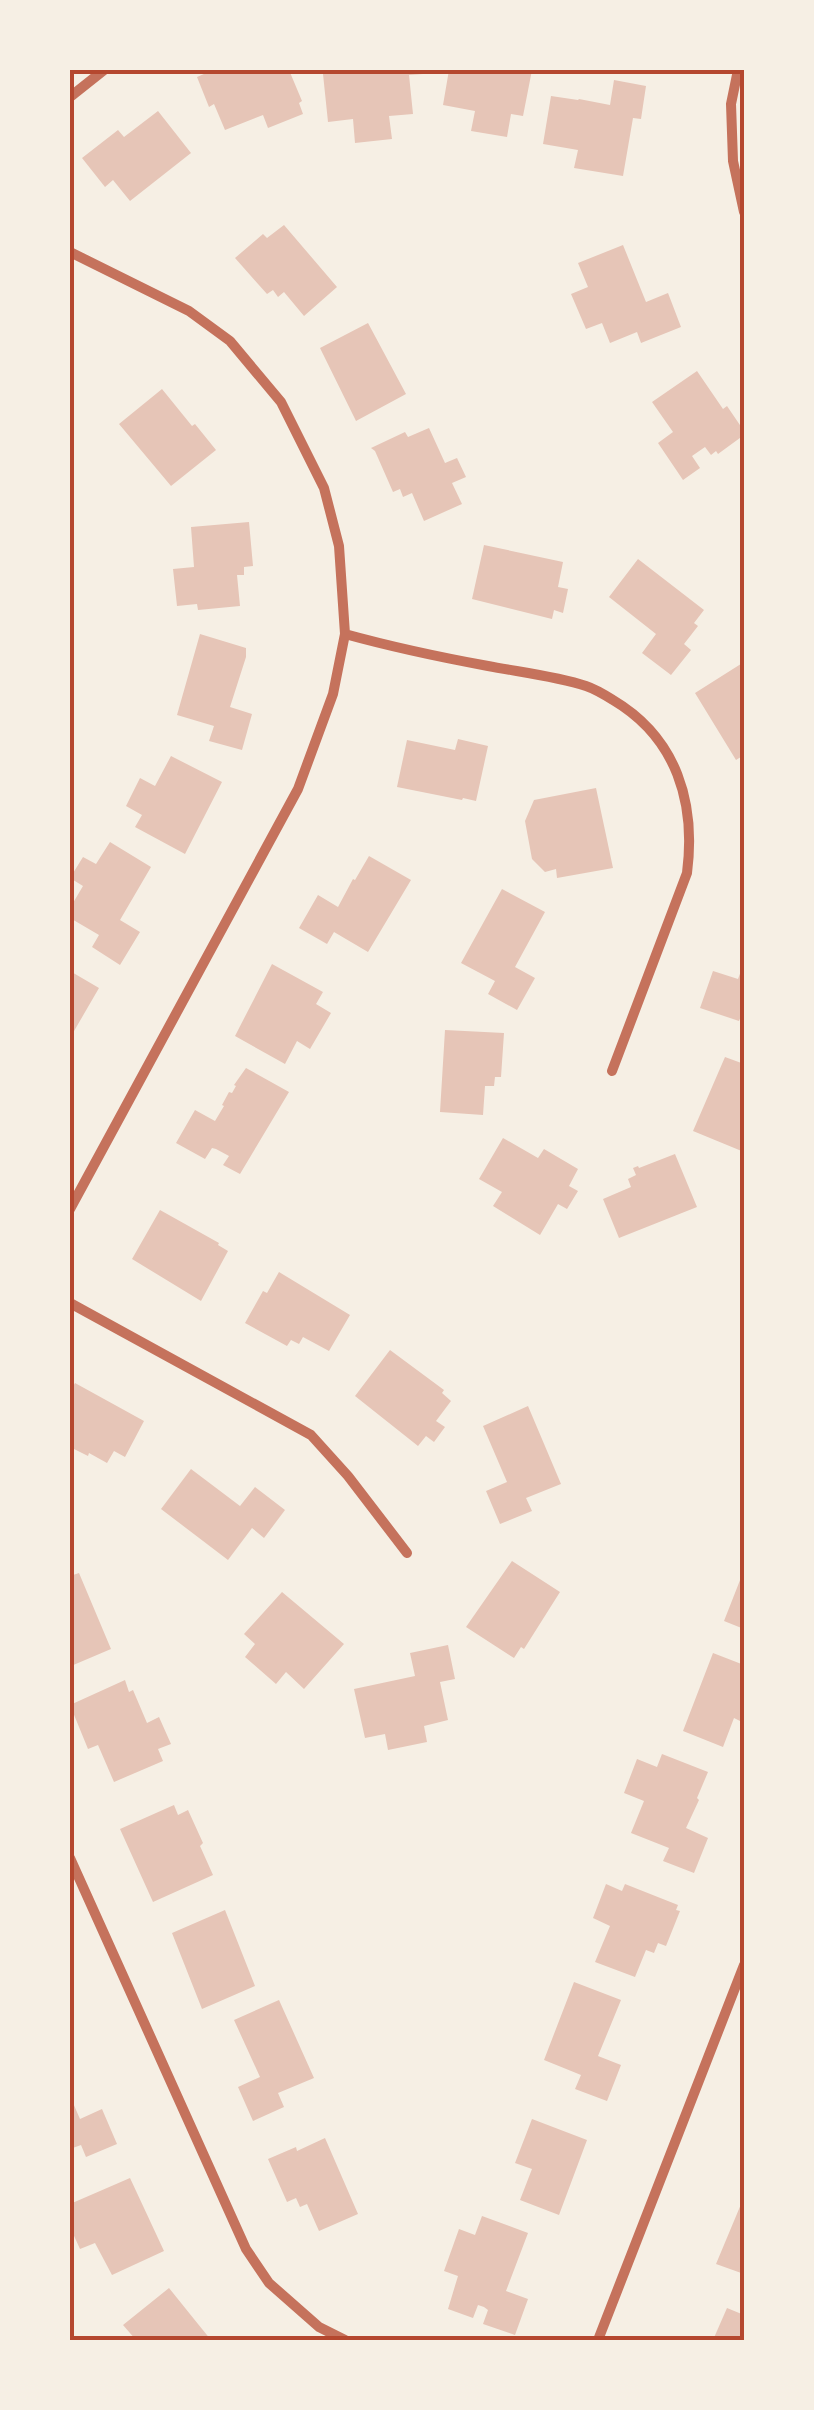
<svg xmlns="http://www.w3.org/2000/svg" width="814" height="2410" font-family="Signika,sans-serif">
	<style>
		.building { fill: #e6c5b7 }
		.lines { fill: none; stroke-linecap: round; stroke-linejoin: round }
		.minor { stroke: #c5725c; stroke-width: 10 }
		.neatline { fill: none; stroke: #b5482f; stroke-width: 4 }
	</style>
	<rect width="100%" height="100%" fill="#f6efe4"/>
	<path class="building" d="M213,70h76l13,31 -3,2 4,11 -35,14 -5,-13 -38,15 -11,-26 -5,3 -12,-30z
		M343,70h80v4l-14,1 4,39 -24,2 3,23 -37,4 -2,-24 -25,3 -5,-48z
		M449,70h83l-9,46 -12,-2 -4,23 -36,-6 4,-20 -32,-6z
		M614,80l32,6 -5,33 -8,-1 -10,58 -49,-8 4,-18 -35,-6 8,-48 27,4 1,-1 31,6z
		M158,111l33,42 -61,48 -17,-21 -8,7 -23,-29 36,-28 6,7z
		M284,225l53,62 -33,29 -20,-24 -6,5 -5,-7 -6,4 -32,-36 28,-24 4,4z
		M623,245l23,57 22,-9 13,34 -40,16 -4,-11 -27,11 -8,-20 -16,6 -15,-35 17,-7 -10,-24z
		M368,323l38,71 -50,27 -36,-73z
		M697,371l26,38 4,-3 17,25v4l-26,19 -2,-3 -5,4 -6,-8 -13,9 8,12 -17,12 -25,-37 15,-11 -21,-30z
		M162,389l30,37 3,-2 21,26 -45,36 -52,-62z
		M429,428l16,35 12,-5 9,19 -14,6 10,21 -38,17 -12,-28 -9,4 -3,-8 -7,3 -18,-41 -4,-3 34,-16 3,5z
		M249,522l4,44 -9,1v8h-7l3,31 -42,4 -1,-6 -20,2 -4,-37 21,-2 -3,-40z
		M484,545l79,17 -5,25 10,2 -5,24 -9,-3 -2,9 -80,-20z
		M638,559l66,51 -10,13 4,3 -14,18 7,6 -20,25 -29,-22 14,-19 -47,-37z
		M200,634l46,14v9l-16,50 22,7 -10,36 -33,-9 5,-15 -37,-11z
		M744,662v93l-8,5 -41,-67z
		M458,739l30,7 -12,55 -13,-3 -1,2 -65,-13 10,-47 48,10z
		M171,756l51,26 -37,72 -50,-27 7,-12 -16,-9 14,-28 15,8z
		M596,788l17,80 -56,10 -1,-9 -11,3 -13,-13 -7,-38 9,-21z
		M110,842l41,25 -31,53 20,12 -20,33 -28,-18 7,-12 -29,-17v-10l13,-22 -13,-8 13,-21 13,7z
		M369,856l42,24 -43,72 -34,-20 -7,12 -28,-16 19,-33 20,12 15,-28 2,1z
		M502,889l43,23 -30,55 20,11 -18,32 -29,-16 7,-13 -34,-18z
		M744,963v46l-5,12 -39,-13 13,-37 25,8z
		M272,964l51,28 -7,12 15,9 -21,36 -13,-8 -12,23 -50,-28z
		M70,971l29,17 -29,50z
		M445,1030l59,3 -3,44h-6l-1,9h-9l-2,29 -43,-3z
		M725,1057l19,7v88l-51,-21z
		M246,1068l43,24 -49,82 -17,-9 6,-9 -13,-7 -4,-1 -7,11 -29,-16 19,-33 20,11 9,-15 -2,-1 7,-13 3,1 4,-7 -2,-1z
		M503,1138l35,20 6,-9 34,20 -9,17 9,5 -11,18 -9,-5 -18,31 -47,-29 9,-14 -23,-13z
		M675,1154l22,53 -78,31 -16,-39 28,-12 -3,-8 8,-4 -3,-7 5,-2 1,2z
		M160,1210l59,33 -1,2 10,6 -27,50 -69,-42z
		M279,1272l71,43 -21,36 -26,-14 -4,7 -8,-4 -4,6 -42,-23 18,-32 4,2z
		M390,1350l54,40 -2,3 9,8 -15,20 9,6 -11,15 -8,-6 -8,10 -63,-50z
		M75,1383l69,38 -19,36 -11,-6 -7,12 -18,-10 -1,3 -18,-9v-55z
		M528,1406l33,78 -35,14 6,13 -32,13 -14,-33 21,-9 -24,-56z
		M191,1469l49,37 15,-19 30,23 -21,28 -12,-10 -24,32 -67,-51z
		M512,1561l48,31 -36,57 -3,-2 -7,11 -48,-31z
		M744,1570v59l-20,-8z
		M79,1573l32,76 -40,17 -1,-90z
		M282,1592l62,52 -40,45 -18,-17 -10,12 -31,-27 10,-13 -11,-10z
		M448,1645l7,34 -15,3 8,38 -24,6 3,16 -39,8 -3,-16 -20,4 -11,-49 61,-13 -5,-23z
		M713,1653l31,12v53l-2,4 -8,-4 -11,29 -40,-16z
		M125,1680l4,12 4,-2 14,33 12,-6 12,27 -13,5 5,12 -49,21 -16,-37 -10,4 -18,-44z
		M662,1754l46,18 -11,26 2,2 -13,28 22,10 -14,35 -31,-12 6,-13 -38,-15 13,-32 -20,-8 13,-34 20,8z
		M174,1805l4,10 10,-5 15,33 -3,3 13,29 -60,27 -33,-73z
		M606,1884l16,7 3,-7 53,21 -2,5 4,1 -14,35 -8,-3 -4,10 -8,-3 -11,27 -40,-15 15,-36 -17,-8z
		M225,1910l30,76 -53,23 -30,-76z
		M574,1982l47,18 -23,56 23,9 -14,36 -32,-12 6,-14 -37,-15z
		M279,2000l35,78 -36,15 6,14 -31,14 -15,-34 22,-10 -26,-57z
		M70,2096l10,23 22,-10 15,35 -31,13 -5,-12 -11,4z
		M532,2119l55,21 -28,75 -39,-15 12,-31 -17,-6z
		M325,2138l33,76 -39,17 -12,-27 -7,3 -4,-9 -9,4 -19,-43 28,-12 1,4z
		M130,2178l34,73 -52,24 -17,-32 -15,6 -10,-22v-23z
		M744,2197v77l-28,-10z
		M482,2216l46,17 -22,58 22,8 -13,36 -32,-11 5,-14 -4,-3 -6,-2 -5,13 -25,-9 10,-33 -14,-5 15,-42 16,6z
		M169,2288l29,36 13,16h-75l-13,-15z
		M727,2308l17,7v25h-31z"/>
	<g class="lines">
		<path class="minor" d="M738,70l-7,34 2,57 11,51
			M70,97l34,-27
			M70,252l119,59 41,30 51,61 43,86 15,58 6,88 -12,60 -35,95 -228,420
			M345,634c47,13 94,23 143,32 31,6 68,10 98,20 9,3 19,9 27,14 64,38 83,103 74,173l-75,198
			M70,1303l241,132 37,41 59,77
			M70,1858l176,391 23,34 50,44 26,13
			M598,2340l146,-375"/>
	</g>
	<rect width="814" height="2410" fill="none" stroke="#f6efe4" stroke-width="145"/>
	<rect x="72" y="72" width="670" height="2266" class="neatline"/>
</svg>
